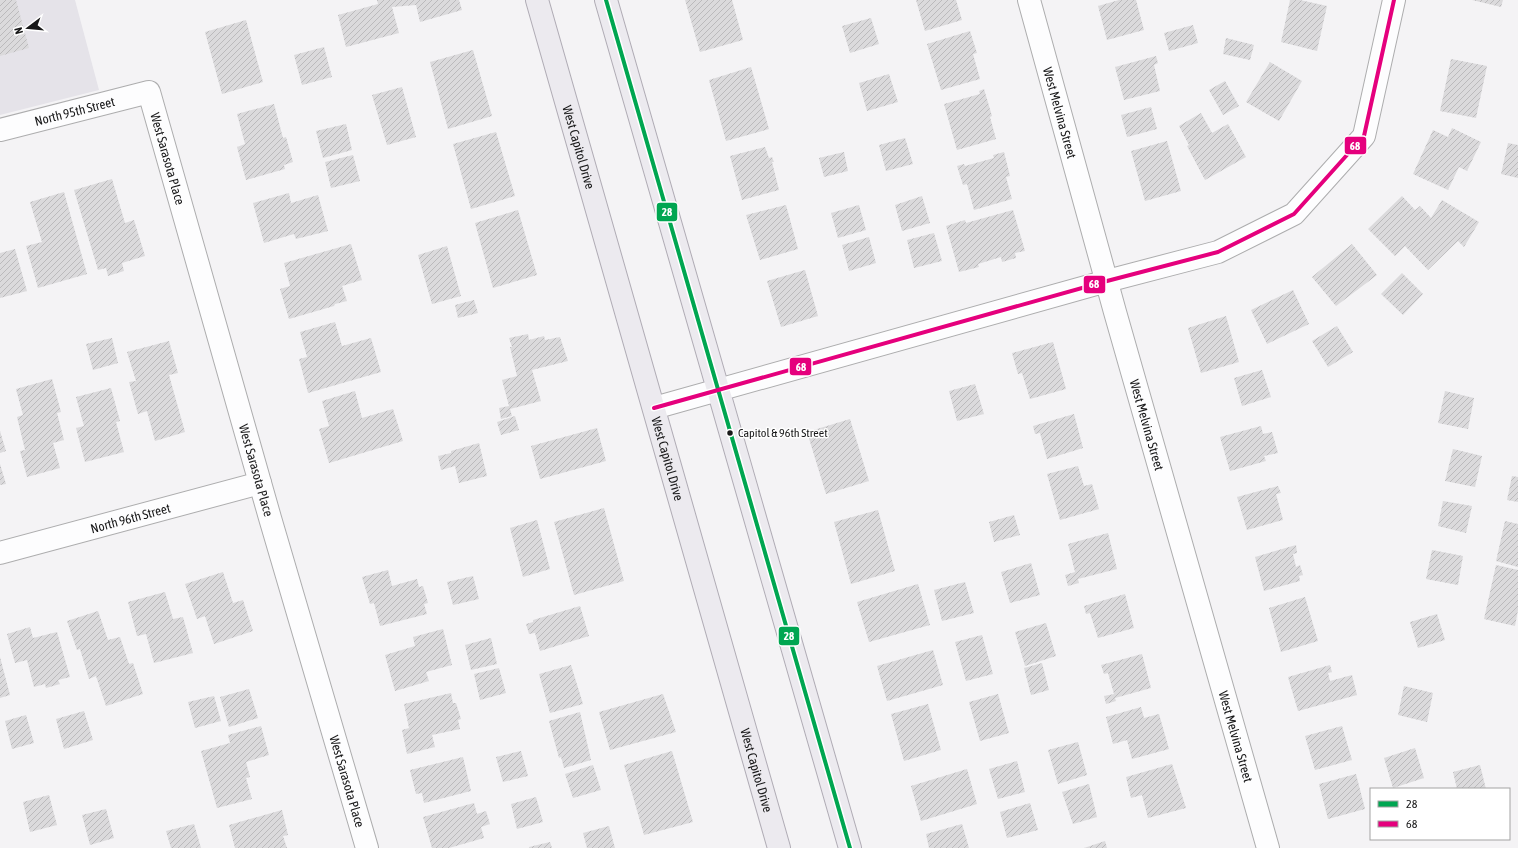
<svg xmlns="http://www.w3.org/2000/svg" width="1518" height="848" font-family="'Asap Condensed',sans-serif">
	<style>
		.built { fill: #e5e3e9 }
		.building { fill: url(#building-hatch) }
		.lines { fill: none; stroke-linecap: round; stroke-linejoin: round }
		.minor-casing { stroke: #adadae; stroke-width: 24 }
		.primary-casing { stroke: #b0acb5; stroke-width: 24 }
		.minor { stroke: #fdfdfe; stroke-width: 22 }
		.primary { stroke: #eceaef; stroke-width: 22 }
		.bus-1-casing { stroke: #fff; stroke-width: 7 }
		.bus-2-casing { stroke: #fff; stroke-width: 7 }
		.bus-1 { stroke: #00a651; stroke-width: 4 }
		.bus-2 { stroke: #e5007d; stroke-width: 4 }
		.bus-dot { fill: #181819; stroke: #fff; stroke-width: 1.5 }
		.labels { text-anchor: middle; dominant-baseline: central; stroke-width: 3; stroke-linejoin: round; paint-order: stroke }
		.bus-label { font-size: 12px; fill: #181819; stroke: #fff; text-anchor: start }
		.street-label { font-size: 13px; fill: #181819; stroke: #fff }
		.line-badge { stroke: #fff; stroke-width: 1.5 }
		.badge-label { font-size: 11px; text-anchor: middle; font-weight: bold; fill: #fff }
	</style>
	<defs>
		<pattern id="building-hatch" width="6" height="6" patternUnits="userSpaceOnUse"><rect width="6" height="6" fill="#dbdadc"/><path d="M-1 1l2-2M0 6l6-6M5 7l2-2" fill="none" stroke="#bbbabc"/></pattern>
	</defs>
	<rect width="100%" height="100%" fill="#f4f3f5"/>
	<path class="built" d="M0,0h75l24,90 -99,25z"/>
	<path class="building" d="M0,0h16l13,48 -29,8z
		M377,0h82l3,10 -42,12 -4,-17 -24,2 7,26 -53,14 -8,-32 40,-11z
		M685,0h47l11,40 -43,12z
		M916,0h40l6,20 -37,11z
		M1119,0h17l8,30 -37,10 -9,-34z
		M1290,0h10l27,6 -10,45 -36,-9z
		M1472,0h31l-2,7z
		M871,18l8,26 -29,9 -8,-27z
		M246,20l17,62 -41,12 -17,-62z
		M1193,25l5,18 -29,8 -5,-18z
		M970,31l7,22 -4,1 7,25 -39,11 -14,-46z
		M1226,38l28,7 -4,15 -27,-6z
		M324,47l8,30 -30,8 -8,-30z
		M473,50l19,66 -44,13 -18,-67z
		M1156,56l2,7 -4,2 6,26 -36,9 -9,-33z
		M1451,59l36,7 -11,52 -36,-7z
		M1270,62l32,19 -23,40 -33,-19z
		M751,67l18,62 -43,12 -17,-61z
		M889,74l9,28 -31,9 -8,-28z
		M1225,81l14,25 -16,9 -14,-25z
		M402,87l14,50 -29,8 -15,-50z
		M984,89l8,27 -2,1 6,22 -39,11 -13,-46 36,-10 -1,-3z
		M274,104l9,34 3,-1 7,25 -9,3 1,4 -39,11 -9,-33 8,-3 -8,-30z
		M1151,107l6,22 -30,8 -6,-22z
		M1201,113l11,20 16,-9 18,33 -41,23 -18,-34 2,-1 -10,-19z
		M346,124l6,26 -29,8 -7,-27z
		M1452,128l29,14 -14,29 -8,-4 -11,23 -35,-16 20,-44 15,7z
		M496,132l19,64 -44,13 -18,-65z
		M905,138l8,26 -27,7 -7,-26z
		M1167,141l14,50 -36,10 -14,-50z
		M1508,143l10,2v33l-17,-4z
		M765,147l4,11 3,-1 2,5h-2l7,28 -37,10 -12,-44z
		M844,152l4,19 -24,6 -5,-19z
		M1004,152l6,24 -4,1 6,22 -38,11 -7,-26 -4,1 -6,-19 7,-2 1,2 29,-8 -1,-3z
		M353,155l7,26 -29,7 -6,-26z
		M112,179l13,44 9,-3 11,36 -23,7 2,8 -16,5 -2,-8 -8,2 -24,-80z
		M64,192l23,82 -49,14 -12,-42 16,-4 -12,-40z
		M289,193l2,10 27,-8 10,36 -32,8 -2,-5 -30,9 -11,-40z
		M922,196l8,27 -28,8 -7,-26z
		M1402,196l13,14 5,-4 11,12 11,-18 37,22 -15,25 -6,-6 -30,29 -23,-24 -10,10 -27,-27z
		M786,205l12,44 -38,11 -14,-45z
		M859,205l7,25 -28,8 -7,-25z
		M518,210l19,65 -44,13 -18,-65z
		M1013,210l12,41 -10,2 1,5 -14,4 -1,-5 -23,7 1,3 -20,5 -13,-46 19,-6 1,3z
		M934,233l8,28 -28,7 -7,-28z
		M869,237l7,26 -27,8 -7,-26z
		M351,244l11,36 -20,6 5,15 -12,3 -1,2 -45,13 -9,-30 10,-3 -6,-23z
		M1352,244l25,31 -41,31 -24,-29z
		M447,246l14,50 -29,8 -14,-49z
		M15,249l12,42 -27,7v-45z
		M805,270l13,46 -37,11 -14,-46z
		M1402,273l21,21 -20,21 -22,-21z
		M1293,290l16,34 -42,20 -16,-34z
		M474,300l4,13 -20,5 -3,-13z
		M1226,316l13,46 -38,11 -13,-45z
		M335,322l7,24 29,-8 10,34 -73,21 -9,-34 8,-2 -7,-25z
		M1337,326l16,26 -25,15 -16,-26z
		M528,334l1,6 15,-4 1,4 15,-3 8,24 -36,9 9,31 -31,8 2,7 -11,3 -2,-11 10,-2 -7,-26 15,-4 -7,-29h2l-3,-9z
		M112,338l6,25 -25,7 -7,-26z
		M169,341l9,32 -9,2 16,57 -30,9 -8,-30 -9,3 -9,-32 7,-1 -9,-29z
		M1053,342l13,47 -36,10 -8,-26 -4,1 -6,-21z
		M1262,370l9,27 -29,9 -8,-28z
		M52,379l9,33 -4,1 7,27 -11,3 7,25 -33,9 -7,-26 5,-1 -8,-33 6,-2 -7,-26z
		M975,384l9,30 -27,7 -8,-30z
		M111,388l9,33 -4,1 8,30 -39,10 -9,-34 8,-2 -8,-29z
		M355,391l7,27 31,-9 10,32 -74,22 -10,-34 10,-3 -7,-25z
		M1445,391l29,7 -6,31 -30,-6z
		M1074,414l9,34 -36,11 -7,-26 -5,1 -2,-8z
		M515,416l4,14 -18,5 -4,-13z
		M850,419l19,62 -43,13 -19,-62z
		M1261,426l2,8 9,-2 6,21 -14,3 2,5 -36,10 -10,-34z
		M597,428l9,33 -66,18 -9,-33z
		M0,431l6,20 -6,2z
		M479,443l8,33 -28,7 -4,-17 -14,4 -3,-14 13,-3v-2z
		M1453,449l29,7 -7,31 -30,-6z
		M0,464l6,20 -6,1z
		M1078,466l6,20 8,-2 7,25 -39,11 -13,-46z
		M1512,476l6,1v25l-11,-2z
		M1278,486l3,7 -5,1 7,26 -36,10 -10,-33z
		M1443,501l29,5 -6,27 -28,-7z
		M604,508l20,73 -50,14 -20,-73z
		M878,510l17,61 -44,13 -17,-62z
		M1014,515l6,20 -26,7 -5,-20z
		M537,520l13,49 -27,8 -13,-49z
		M1505,521l13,3v43l-22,-6z
		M1108,533l9,36 -39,10 1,4 -11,3 -3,-11 10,-3 -7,-28z
		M1296,545l1,8 -4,1 3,13 4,-2 3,10 -4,1 1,5 -36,10 -9,-34z
		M1432,550l31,6 -5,29 -32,-6z
		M1031,563l9,32 -30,8 -9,-31z
		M1496,565l22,5v40l-3,16 -31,-7z
		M388,570l4,16 25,-7 2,8 4,-1 5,17 -4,1 3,10 -47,12 -6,-23 -4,1 -8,-27z
		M223,572l10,31 10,-3 10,31 -39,13 -9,-28 -8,3 -12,-35z
		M473,576l6,23 -26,6 -6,-23z
		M965,582l9,31 -32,8 -8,-31z
		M918,584l12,41 -61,17 -12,-40z
		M165,592l8,27 10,-2 10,36 -39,10 -8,-29 -9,2 -9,-34z
		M1125,594l9,34 -36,10 -8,-25 -4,1 -2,-8z
		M1305,597l13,44 -37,11 -12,-44z
		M580,606l9,30 -49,15 -5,-18 -6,1 -3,-10 7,-2v-2z
		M98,611l10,29 12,-3 9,27 4,-1 10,31 -37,12 -10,-30 -7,3 -9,-30 -3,1 -10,-29z
		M1437,614l8,26 -27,8 -8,-26z
		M1046,623l10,33 -31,10 -10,-34z
		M30,627l3,11 24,-6 13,45 -12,3 2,4 -14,4 -1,-4 -11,3 -7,-27 -12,3 -8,-29z
		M443,629l9,36 -26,7 3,9 -34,10 -10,-36 30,-9 -2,-9z
		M982,635l11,39 -27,7 -11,-39z
		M491,638l6,26 -26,6 -6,-25z
		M933,650l10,35 -56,16 -10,-35z
		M1142,654l9,34 -36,10 1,3 -10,3 -2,-8 10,-2 -6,-21 -4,1 -3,-9z
		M0,657l10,38 -10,3z
		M1042,663l7,27 -18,5 -7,-27z
		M571,665l12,39 -33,9 -11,-39z
		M1330,665l2,7 -4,1 2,8 22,-6 5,20 -59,16 -10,-34z
		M499,668l7,25 -26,7 -6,-26z
		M1404,686l29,7 -6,29 -29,-7z
		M249,689l9,29 -29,9 -9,-30z
		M451,693l2,10h3l5,16 -3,1 2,9 -28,6 3,12 -28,7 -5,-24 7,-2 -5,-24z
		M663,694l13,38 -66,18 -11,-38z
		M998,694l11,39 -29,8 -11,-39z
		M214,696l7,25 -26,7 -7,-26z
		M928,704l13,46 -37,11 -13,-47z
		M1141,707l3,11 15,-4 10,35 -37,10 -5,-19 -14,4 -7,-27z
		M84,711l9,29 -29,9 -8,-30z
		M580,712l11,48 -27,8 -3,-11 -2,1 -10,-37z
		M26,715l8,28 -22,6 -7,-28z
		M261,726l8,29 -23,7 4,15 -4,1 6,21 -35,9 -16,-57 29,-8 -2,-8z
		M1342,726l10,34 -37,10 -10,-34z
		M1078,742l9,33 -29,9 -10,-34z
		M1415,748l9,30 -31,10 -9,-30z
		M521,751l7,25 -25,6 -7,-25z
		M672,751l21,71 -49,13 -20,-70z
		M463,757l8,34 -47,12 -2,-10 -6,1 -6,-24z
		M1017,761l8,31 -27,7 -9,-30z
		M1172,764l14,44 -38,10 -6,-23 -11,3 -5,-21z
		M593,765l8,25 -28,8 -8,-24z
		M1480,765l6,24h-29l-4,-17z
		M967,769l10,35 -56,17 -10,-35z
		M1356,774l9,35 -37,10 -9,-35z
		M1089,784l8,33 -24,7 -11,-32z
		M49,795l8,30 -27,7 -7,-30z
		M536,797l7,25 -26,7 -6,-25z
		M474,803l3,11 9,-3 4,13 -9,3 3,11 -35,10h-17l-9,-31z
		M1030,803l8,27 -31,8 -7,-26z
		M106,809l8,29 -24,7 -8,-30z
		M282,810l6,25 -5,1 4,12h-52l-6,-23z
		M194,824l7,24h-30l-5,-17z
		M962,824l7,24h-40l-3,-14z
		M609,826l6,22h-28l-4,-15z
		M1105,841l2,7h-23z
		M550,842l2,6h-23v-1z"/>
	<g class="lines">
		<defs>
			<g id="minor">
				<path id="s1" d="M1029,0l86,312 153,536"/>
				<path id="s2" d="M0,130l149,-38 121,426 97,330"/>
				<path d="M654,408l453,-127 111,-29 76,-38 70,-78 30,-136"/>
				<path id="s3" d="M0,553l260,-70"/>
			</g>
			<g id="primary">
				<path id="s4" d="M537,0l242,848"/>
				<path d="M606,0l244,848"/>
			</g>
		</defs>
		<use href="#minor" class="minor-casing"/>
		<use href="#primary" class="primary-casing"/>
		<use href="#minor" class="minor"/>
		<use href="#primary" class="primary"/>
		<defs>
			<path id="bus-1" d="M606,0l244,848"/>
			<path id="bus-2" d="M654,408l453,-127 111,-29 76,-38 70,-78 30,-136"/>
		</defs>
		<use href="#bus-1" class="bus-1-casing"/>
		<use href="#bus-2" class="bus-2-casing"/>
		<use href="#bus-1" class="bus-1"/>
		<use href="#bus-2" class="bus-2"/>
	</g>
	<circle class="bus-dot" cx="730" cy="433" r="3.5"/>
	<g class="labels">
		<g class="bus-label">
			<text x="738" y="433">Capitol &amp; 96th Street</text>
		</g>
		<g class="street-label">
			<text stroke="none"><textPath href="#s2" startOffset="77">North 95th Street</textPath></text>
			<text stroke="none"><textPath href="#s1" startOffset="117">West Melvina Street</textPath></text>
			<text stroke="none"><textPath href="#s4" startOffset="153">West Capitol Drive</textPath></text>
			<text stroke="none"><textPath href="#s2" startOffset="223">West Sarasota Place</textPath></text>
			<text stroke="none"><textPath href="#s1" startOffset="441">West Melvina Street</textPath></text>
			<text stroke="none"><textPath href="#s4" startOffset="477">West Capitol Drive</textPath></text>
			<text stroke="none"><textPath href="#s2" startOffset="547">West Sarasota Place</textPath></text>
			<text stroke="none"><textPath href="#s3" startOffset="135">North 96th Street</textPath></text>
			<text stroke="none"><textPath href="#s1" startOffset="765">West Melvina Street</textPath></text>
			<text stroke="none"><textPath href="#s4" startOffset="801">West Capitol Drive</textPath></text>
			<text stroke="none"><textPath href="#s2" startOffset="871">West Sarasota Place</textPath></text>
		</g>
	</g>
	<g class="line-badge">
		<rect x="1344" y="136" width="23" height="19" rx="4" fill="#e5007d"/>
		<rect x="656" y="202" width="22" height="20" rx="4" fill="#00a651"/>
		<rect x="1083" y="275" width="23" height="19" rx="4" fill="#e5007d"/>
		<rect x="789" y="357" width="23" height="19" rx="4" fill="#e5007d"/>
		<rect x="778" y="626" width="22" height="20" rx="4" fill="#00a651"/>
	</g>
	<g class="badge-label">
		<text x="1355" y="150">68</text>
		<text x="667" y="216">28</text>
		<text x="1094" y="288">68</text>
		<text x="801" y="371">68</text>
		<text x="789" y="640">28</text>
	</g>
	<rect x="1370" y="788" width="140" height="52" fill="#ffffff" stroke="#a3a3a3"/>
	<rect x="1378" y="801" width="20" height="6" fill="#00a651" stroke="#a3a3a3"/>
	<text x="1406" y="808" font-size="12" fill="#181819">28</text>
	<rect x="1378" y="821" width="20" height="6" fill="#e5007d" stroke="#a3a3a3"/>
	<text x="1406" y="828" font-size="12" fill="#181819">68</text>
	<g transform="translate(28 28) rotate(254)" stroke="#ffffff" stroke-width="3" paint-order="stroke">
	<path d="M0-3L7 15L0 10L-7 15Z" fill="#181819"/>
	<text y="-6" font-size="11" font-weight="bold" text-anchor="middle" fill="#181819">N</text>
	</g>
</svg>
